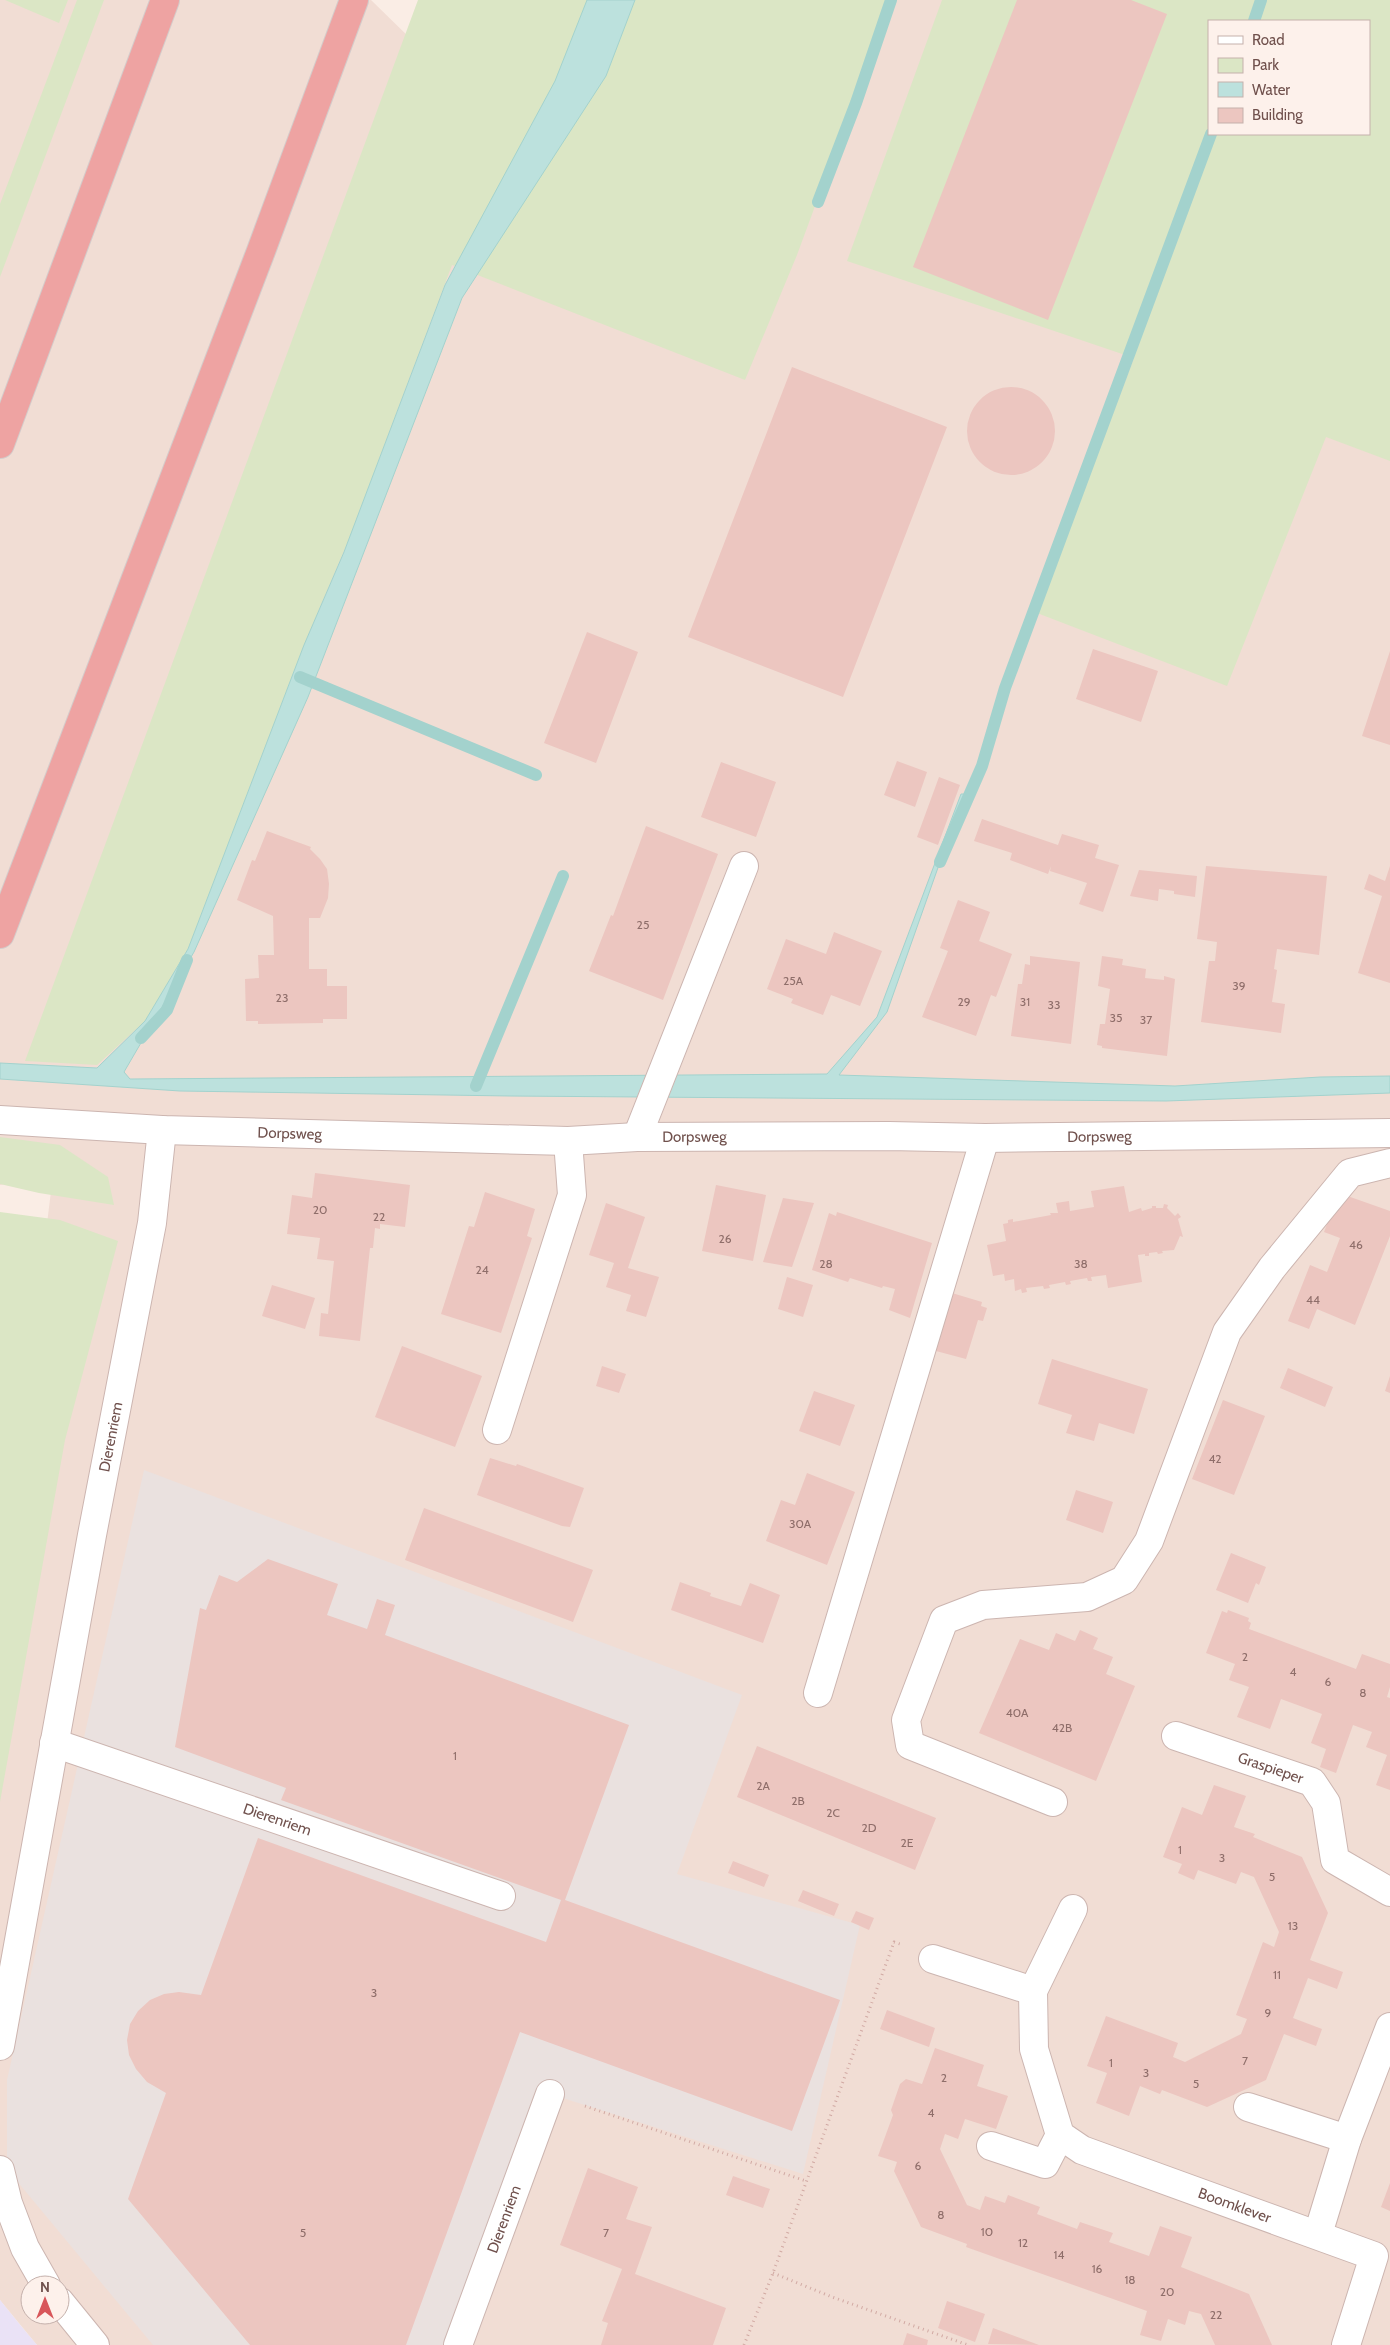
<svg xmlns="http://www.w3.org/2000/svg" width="1390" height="2345" font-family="Cabin,sans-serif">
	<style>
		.residential { fill: #f1ddd4; fill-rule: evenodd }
		.industrial { fill: #eae1df }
		.education { fill: #eae2f6 }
		.green { fill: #dbe6c5; fill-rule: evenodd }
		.water { fill: #bce1dd; stroke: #a3d2cd }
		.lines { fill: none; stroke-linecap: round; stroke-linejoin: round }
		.stream { stroke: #a3d2cd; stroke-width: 12 }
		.building { fill: #ecc6c0 }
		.minor-casing { stroke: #ccb5b0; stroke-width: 30 }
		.highway-casing { stroke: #d4cbca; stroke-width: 30 }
		.path { stroke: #d1a9a3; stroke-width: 3; stroke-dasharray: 1 4; stroke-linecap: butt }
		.minor { stroke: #fff; stroke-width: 28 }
		.highway { stroke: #eea3a2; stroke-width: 28 }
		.labels { text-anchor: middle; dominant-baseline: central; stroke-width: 4; stroke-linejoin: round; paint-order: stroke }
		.number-label { font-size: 12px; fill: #8f6e6a }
		.street-label { font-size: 15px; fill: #70514d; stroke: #fdf1eb }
	</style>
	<rect width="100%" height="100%" fill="#faede5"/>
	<path class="residential" d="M0,0h371l172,168 284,-168h415l-33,21 -88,317 269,94v1913h-1353l-37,-45v-716l9,-52 44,-357 -53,10zM30,2285h30v30h-30z"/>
	<path class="industrial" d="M144,1470l598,225 -65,179 183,51 -57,249 -253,-80 -92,251h-305l-146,-176v-89z"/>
	<path class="education" d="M0,2300l21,26 16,19h-37z"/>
	<path class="green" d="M5,0h63l-9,23z
		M77,0h27l-104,277v-73z
		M418,0h473l-94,255 -52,125 -293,-115 -103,274 -45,106 -116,304 -43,72 -48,44 -72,-4z
		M942,0h448v461l-64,-24 -99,249 -190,-73 97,-255 -287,-97zM1209,21h160v113h-160z
		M0,1137l60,8 48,32 6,28 -75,-12 -39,-9z
		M0,1212l60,8 58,21 -53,199 -65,362z"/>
	<path class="water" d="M587,0h48l-29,76 -144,222 -154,399 -114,255 -70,120 6,7 697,-5 50,-57 84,-223h3l-77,218 -48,63 336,11 145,-9 70,-1v17l-224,8 -656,-5 -330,-5 -180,-12v-16l97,5 48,-47 43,-72 116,-304 40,-93 101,-267 110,-204z"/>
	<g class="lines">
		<path class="stream" d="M1254,21l7,-21
			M818,202l38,-99 35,-103
			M300,677l236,98
			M940,862l42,-96 23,-78 206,-554
			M141,1038l26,-28 20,-50
			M476,1086l87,-210"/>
	</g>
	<path class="building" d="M1017,0h114l36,14 -119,306 -135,-53z
		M792,367l155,60 -104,270 -155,-60z
		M967 431a44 44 0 1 1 88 0a44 44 0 1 1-88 0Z
		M587,632l51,20 -42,111 -52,-20z
		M1093,649l65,22 -17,51 -65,-23z
		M1390,651v94l-28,-9z
		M897,761l30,11 -12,35 -31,-12z
		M721,762l55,20 -20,55 -55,-20z
		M939,777l21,8 -22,60 -21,-8z
		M982,819l76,26 4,-11 37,11 -4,13 24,7 -16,47 -24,-8 8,-21 -37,-12 1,-5 -3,8 -38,-14 2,-7 -38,-12z
		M646,826l72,28 -55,146 -74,-29 22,-56 2,1z
		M267,831l44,16 -1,2 10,10 7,10 2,15 -1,14 -8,20h-11v51h18v17h20v33h-24v4l-65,1v-3h-12l-1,-42 14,-1 -1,-23h16l-1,-39 -36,-16 15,-40 3,1z
		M1206,866l121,10 -8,79 -42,-6 -3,20 3,1 -5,32 13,2 -4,29 -80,-11 8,-61h6l2,-19 -20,-3z
		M1390,866v117l-32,-10 24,-77 -18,-7 5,-15 16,7z
		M1139,870l58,6 -2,21 -21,-3v-3l-15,-2 -1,12 -28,-5z
		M958,900l32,12 -11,29 33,13 -16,43 -5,-2 -15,41 -54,-19 26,-66 -8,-3z
		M834,932l48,19 -22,55 -29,-11 -8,20 -32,-12 2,-4 -26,-10 19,-50 40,15z
		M1030,956l50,6 -9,82 -60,-8 7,-52h4l3,-20 5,1z
		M1102,956l21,3 -1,6 24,4 -1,9 19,2v-4l11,3 -8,77 -65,-8v-2l-5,-1 3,-21h5l5,-35 -12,-3z
		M315,1173l95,12 -5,42 -25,-3v5l-5,-1 -2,20h-3l-10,93 -41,-5 2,-23 7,1 6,-53 -17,-2 3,-21 -33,-4 5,-39 20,3z
		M716,1185l50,10 -13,66 -51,-10z
		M1124,1186l5,26 12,-4 1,3 10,-3v-2h4v2h7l1,-4 4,1 -1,3 8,8 3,-3 3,4 -3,2 5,18 -3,-1 -6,14 -12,1 1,2 -5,1 -1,-2 -8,1v3h-4v-2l-7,1 4,27 -34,6 -2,-13 -15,2 1,4h-4l-1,-3 -17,3 1,3 -5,1 -1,-3 -16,3 1,3 -6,1 -1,-3 -17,2 1,4 -5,1 -1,-4 -6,2 -1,-12 -9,2 -1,-7 -11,2 -6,-31 19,-4 -3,-17 5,-1v-3l5,-1v3l38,-7 -1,-2h8l-2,-10 13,-2 1,10 24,-4 -3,-16z
		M485,1192l50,17 -8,27 5,2 -31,95 -60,-19 28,-88 5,1z
		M1339,1193l51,18v25l-35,89 -38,-16 -8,20 -21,-8 22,-56 17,7 13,-34 -16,-6z
		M783,1198l31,5 -22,64 -29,-5z
		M606,1203l39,14 -17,51 31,9 -13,40 -20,-6 5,-16 -25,-8 8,-24 -25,-8z
		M837,1212l95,31 -22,75 -21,-8 6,-21 -12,-3 -1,2 -32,-10 -2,4 -36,-12 17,-57 7,3z
		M787,1277l26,8 -10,32 -25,-8z
		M272,1285l43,13 -10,31 -43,-13z
		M952,1293l30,9 -1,4 6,2 -4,13 -5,-1 -12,39 -30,-8z
		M402,1346l80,30 -27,71 -80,-30z
		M1052,1359l96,30 -14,45 -35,-11 -5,18 -28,-8 6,-18 -34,-11z
		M602,1366l24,8 -7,19 -23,-7z
		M1288,1368l45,19 -8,20 -45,-19z
		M1390,1376v17l-5,-2z
		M814,1391l41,14 -15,41 -41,-15z
		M1223,1400l42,16 -31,79 -42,-16z
		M490,1458l26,8 1,-2 67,24 -14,39 -8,-1 -85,-31z
		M807,1473l48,19 -28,73 -61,-24 15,-41 14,5z
		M1076,1490l37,12 -10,31 -37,-13z
		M424,1508l169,62 -20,52 -168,-62z
		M1231,1553l35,14 -7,18 -3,-2 -8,20 -32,-13z
		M268,1559l70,25 -11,31 40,14 10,-30 18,6 -10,30 244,90 -64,175 275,100 -48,131 -272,-99 -114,313h-156l-122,-146 38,-106 -19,-11 -11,-13 -7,-14 -2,-15 3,-16 8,-13 12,-11 14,-6 15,-2 22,3 57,-157 288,104 15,-42 -280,-100 5,-12 -111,-41 25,-139 6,2 13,-35 18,7z
		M680,1582l31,11 -1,3 31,10 9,-23 30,12 -17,48 -92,-33z
		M1228,1610l21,8 -1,3 3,2 -2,6 107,40 6,-15 28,10v23l-3,10 3,1v92l-14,-5 11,-30 -21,-8 6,-15 -19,-7 -17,48 -16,-6 6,-18 -15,-6 11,-29 -41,-15 -11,30 -33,-12 12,-30 -20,-7 6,-16 -29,-11 16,-42 5,2z
		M1080,1630l18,8 -5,11 20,8 -7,17 29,12 -39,95 -117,-48 41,-94 29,11 7,-17 19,8z
		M757,1746l179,72 -21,52 -178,-73z
		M1214,1785l32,11 -12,31 21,7 -2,3 49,20 26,56 -18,47 33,12 -6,17 -29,-11 -15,40 29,11 -6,17 -32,-12 -18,46 -59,27 -45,-17 -2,4 -20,-8 -11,30 -33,-13 11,-30 -20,-7 19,-50 72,27 -5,14 12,5 56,-28 6,-15 -11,-4 27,-73 11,5 5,-15 -25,-55 -13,-5 -5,12 -38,-14 -4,10 -16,-7 4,-9 -19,-7 19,-50 20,8z
		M733,1861l36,14 -5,12 -36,-14z
		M803,1890l36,14 -5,12 -36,-15z
		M856,1911l18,7 -5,12 -18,-8z
		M887,2010l48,18 -6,19 -49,-18z
		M935,2048l49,17 -7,21 31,10 -12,33 -31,-10 -7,20 -13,-5 -5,15 27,56 13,5 5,-14 20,7 3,-8 32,12 -3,7 40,15 3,-7 33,11 -4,9 40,14 11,-30 32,11 -11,30 68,27 23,51h-57l-14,-31 -12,-3 -4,14 -17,-6 -7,22 -21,-6 7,-24 -181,-64 1,-3 -46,-17 -27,-56 3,-9 -19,-6 15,-41 -2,-5 9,-26 6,-5 16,5z
		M588,2168l50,19 -12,32 26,8 -17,47 91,34 -13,37h-112l7,-22 -6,-2 20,-52 -62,-24z
		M733,2176l37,13 -7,19 -37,-13z
		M1390,2183v28l-9,-4z
		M947,2301l38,13 -10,28 -37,-14z
		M993,2328l46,17 -51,-1z
		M907,2333l21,7 -1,5h-24z"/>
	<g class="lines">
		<defs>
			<g id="minor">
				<path id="s1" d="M0,1120l162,10 406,11 69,-4 252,-1 96,2 405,-5"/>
				<path d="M637,1137l107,-271"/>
				<path d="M497,1430l75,-235 -4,-54"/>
				<path d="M818,1693l167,-555"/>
				<path id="s2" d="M1176,1736l136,46 14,21 9,57 55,32"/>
				<path id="s3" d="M54,1743l447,153"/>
				<path d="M1053,1802l-143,-57 -4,-25 38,-100 39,-15 104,-8 37,-17 25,-39 78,-209 45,-64 78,-95 40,-10"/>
				<path id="s4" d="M1073,1909l-40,82 1,58 26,86 22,15 292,106 -28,89"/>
				<path d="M933,1959l100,32"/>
				<path id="s5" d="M0,2046l92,-511 60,-312 10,-93"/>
				<path d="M1248,2107l99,32"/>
				<path d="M991,2146l54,18 15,-29"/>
				<path d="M0,2170l8,33 17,45 21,37"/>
				<path d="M1318,2234l29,-95 43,-112"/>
				<path d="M60,2302l35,43"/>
				<path id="s6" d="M458,2345l92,-251"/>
			</g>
			<path id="highway" d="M0,444l165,-444
				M0,934l261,-683 93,-251"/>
		</defs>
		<use href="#minor" class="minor-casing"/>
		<use href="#highway" class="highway-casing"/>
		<path class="path" d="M585,2106l221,75
			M773,2273l59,24 136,48
			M744,2345l29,-72 121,-331 6,2"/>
		<use href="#minor" class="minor"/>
		<use href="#highway" class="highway"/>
	</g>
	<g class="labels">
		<g class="number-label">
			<text x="643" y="924">25</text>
			<text x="793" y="980">25A</text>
			<text x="1239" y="985">39</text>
			<text x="282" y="997">23</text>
			<text x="964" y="1001">29</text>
			<text x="1025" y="1001">31</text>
			<text x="1054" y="1004">33</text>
			<text x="1116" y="1017">35</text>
			<text x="1146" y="1019">37</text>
			<text x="320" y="1209">20</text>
			<text x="379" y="1216">22</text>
			<text x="725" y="1238">26</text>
			<text x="1356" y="1244">46</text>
			<text x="826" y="1263">28</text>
			<text x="1081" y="1263">38</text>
			<text x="482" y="1269">24</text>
			<text x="1313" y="1299">44</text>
			<text x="1215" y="1458">42</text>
			<text x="800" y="1523">30A</text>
			<text x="1245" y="1656">2</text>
			<text x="1293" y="1671">4</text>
			<text x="1328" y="1681">6</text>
			<text x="1363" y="1692">8</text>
			<text x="1017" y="1712">40A</text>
			<text x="1062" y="1727">42B</text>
			<text x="455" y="1755">1</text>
			<text x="763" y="1785">2A</text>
			<text x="798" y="1800">2B</text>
			<text x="833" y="1812">2C</text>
			<text x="869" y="1827">2D</text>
			<text x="907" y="1842">2E</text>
			<text x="1180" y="1849">1</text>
			<text x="1222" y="1857">3</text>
			<text x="1272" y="1876">5</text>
			<text x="1293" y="1925">13</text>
			<text x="1277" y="1974">11</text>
			<text x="374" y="1992">3</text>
			<text x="1268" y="2012">9</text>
			<text x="1245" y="2060">7</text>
			<text x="1111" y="2062">1</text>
			<text x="1146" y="2072">3</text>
			<text x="944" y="2077">2</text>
			<text x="1196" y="2083">5</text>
			<text x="931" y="2112">4</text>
			<text x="918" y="2165">6</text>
			<text x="941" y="2214">8</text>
			<text x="987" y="2231">10</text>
			<text x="303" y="2232">5</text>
			<text x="606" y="2232">7</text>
			<text x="1023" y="2242">12</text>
			<text x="1059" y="2254">14</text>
			<text x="1097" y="2268">16</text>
			<text x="1130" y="2279">18</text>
			<text x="1167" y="2291">20</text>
			<text x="1216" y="2314">22</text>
		</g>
		<g class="street-label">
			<text stroke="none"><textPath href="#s1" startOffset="290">Dorpsweg</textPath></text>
			<text stroke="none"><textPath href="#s1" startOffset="1100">Dorpsweg</textPath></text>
			<text stroke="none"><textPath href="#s1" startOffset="695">Dorpsweg</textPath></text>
			<text stroke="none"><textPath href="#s5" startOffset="619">Dierenriem</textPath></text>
			<text stroke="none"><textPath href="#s2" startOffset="100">Graspieper</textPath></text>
			<text stroke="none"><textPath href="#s3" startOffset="236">Dierenriem</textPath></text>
			<text stroke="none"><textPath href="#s4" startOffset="428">Boomklever</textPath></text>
			<text stroke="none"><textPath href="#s6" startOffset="134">Dierenriem</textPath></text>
		</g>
	</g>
	<rect x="1208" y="20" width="162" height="115" fill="#fdf1eb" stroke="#c5b1ac"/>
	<rect x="1218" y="36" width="25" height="8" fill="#ffffff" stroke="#c5b1ac"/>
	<text x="1252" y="45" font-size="15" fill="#70514d">Road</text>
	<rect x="1218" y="58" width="25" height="15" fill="#dbe6c5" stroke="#c5b1ac"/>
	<text x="1252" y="70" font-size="15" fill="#70514d">Park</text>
	<rect x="1218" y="82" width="25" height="15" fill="#bce1dd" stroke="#c5b1ac"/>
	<text x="1252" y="95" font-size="15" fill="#70514d">Water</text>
	<rect x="1218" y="108" width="25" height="15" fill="#ecc6c0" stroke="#c5b1ac"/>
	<text x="1252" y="120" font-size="15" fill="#70514d">Building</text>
	<g transform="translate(45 2300)"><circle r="24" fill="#fdf1eb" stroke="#c5b1ac"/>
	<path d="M0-4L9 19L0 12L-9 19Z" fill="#d8565a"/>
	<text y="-8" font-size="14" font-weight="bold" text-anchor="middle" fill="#70514d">N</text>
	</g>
</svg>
